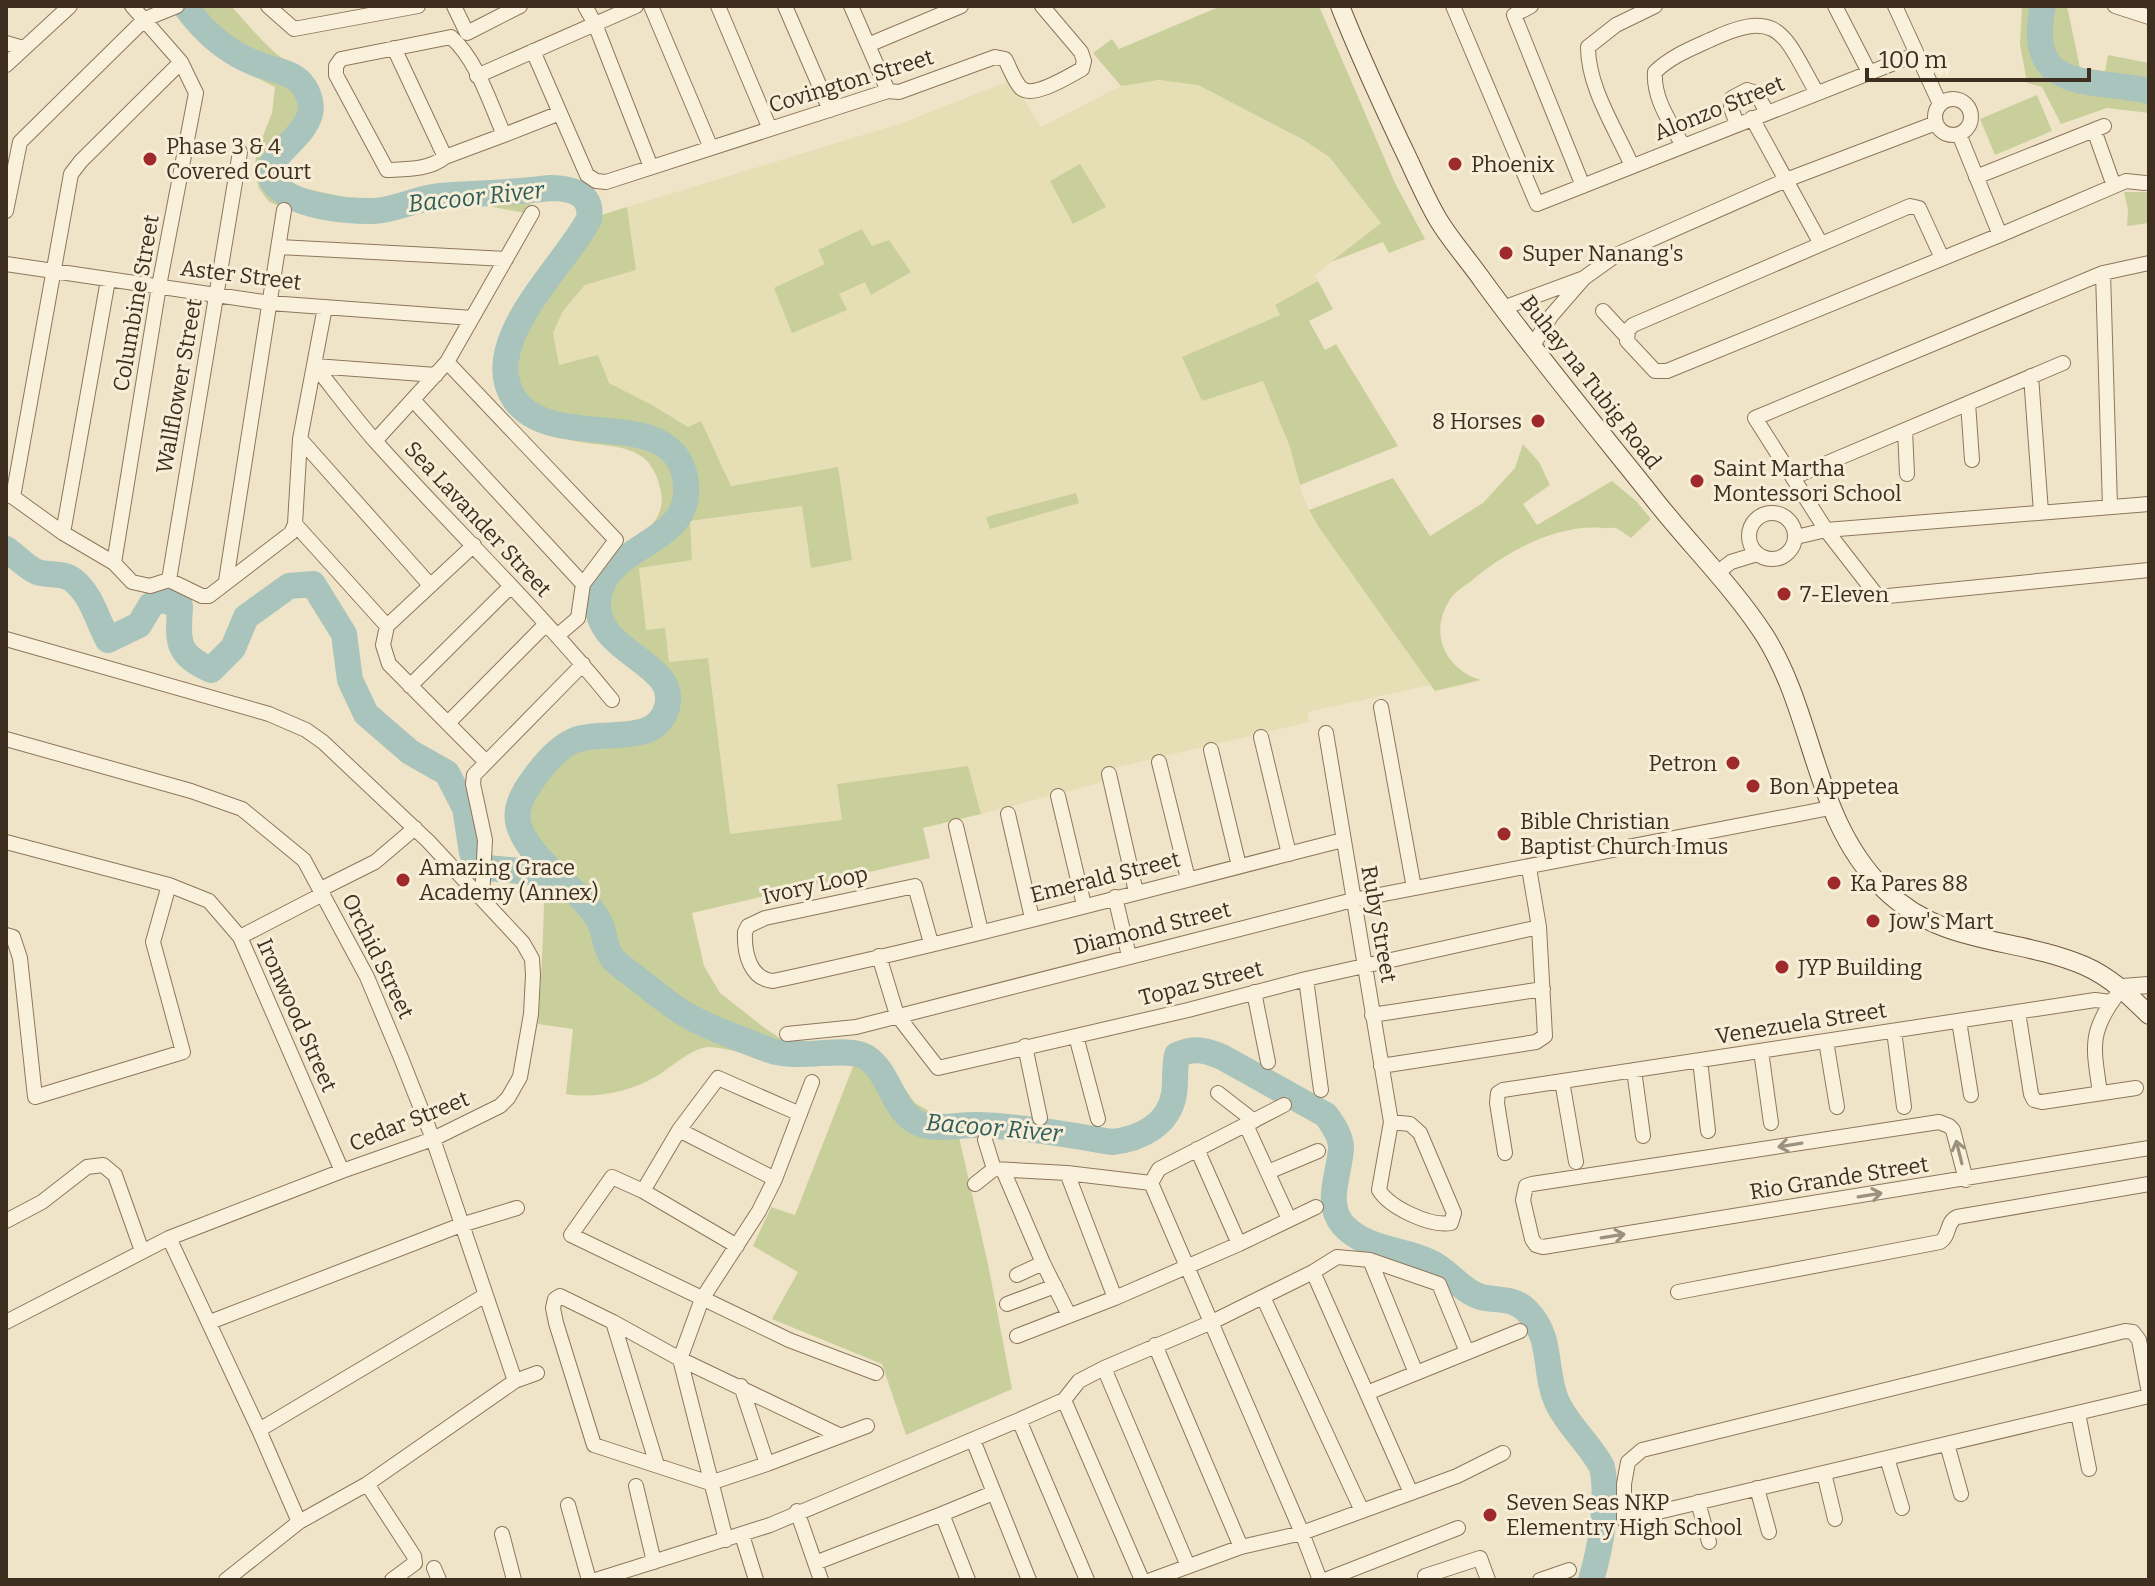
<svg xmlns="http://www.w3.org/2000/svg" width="2155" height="1586" font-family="Bitter,serif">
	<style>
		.farmland { fill: #e6deb5 }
		.green { fill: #c9cf9b }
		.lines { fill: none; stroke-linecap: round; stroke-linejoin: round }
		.river { stroke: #a9c4bc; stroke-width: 26 }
		.minor-casing { stroke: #8d765c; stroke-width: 16 }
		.tertiary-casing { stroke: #8d765c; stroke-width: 18 }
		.secondary-casing { stroke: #6f573f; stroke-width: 20 }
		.minor { stroke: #faf1dc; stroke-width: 14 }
		.tertiary { stroke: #faf1dc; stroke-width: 16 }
		.secondary { stroke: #faf1dc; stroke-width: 18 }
		.oneway { stroke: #9c907e }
		.poi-dot { fill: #9e2a2b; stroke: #f7eed8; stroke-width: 3 }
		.labels { text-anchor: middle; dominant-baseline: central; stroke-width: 6; stroke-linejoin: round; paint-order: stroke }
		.street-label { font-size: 22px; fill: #3d2e20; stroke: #f7eed8 }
		.poi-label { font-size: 22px; fill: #3d2e20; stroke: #f7eed8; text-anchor: start }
		.water-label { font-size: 24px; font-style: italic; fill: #2f5d5a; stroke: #f7eed8 }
	</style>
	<rect width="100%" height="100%" fill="#f0e4c8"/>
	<path class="farmland" d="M1012,80l29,47 80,-41 14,-4 41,-2 22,5 104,54 26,18 53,66 -66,52 3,6 -43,24 5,10 -97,42 80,24 27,66 13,50 15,29 113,159 -124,27 2,10 -204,48 2,11 -126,33 -13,-47 -131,18 6,35 -113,15 -22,-177 -40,4 -22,-32 -7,-62 50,-47 113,-15 35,-38 -106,18 -11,-23 -32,-35 -36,-23 -43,-22 -50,-17 -6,-33 10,-22 22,-26 51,-15 -9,-63 275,-84z"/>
	<path class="green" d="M206,6h25c16,17 33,39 52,53 9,6 20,10 27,17 32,34 -6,65 -29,89v18l85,19 55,-12 131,-9 22,5 14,9 10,21 29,-9 9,63 -51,15 -22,26 -10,22 6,32 39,-10 11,28 43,22 36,22 13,-6 30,65 107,-19 14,93 -41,8 -9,-62 -112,15 2,39 -53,8 7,62 19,-2 4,34 39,-4 22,176 112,-14 -5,-36 131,-18 13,48 -58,14 7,30 -238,55 12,53 16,27 46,36 23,15 67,-4 25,16 34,47 19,11 20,1 34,149 24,125 -106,46 -24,-71 -110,-45 26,-47 -45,-26 18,-39 24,8 61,-156c-27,1 -53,3 -80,0 -21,-2 -48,-11 -67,-12 -16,0 -40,22 -54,30 -25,15 -61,22 -89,17l7,-65 -35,-5c3,-41 5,-81 6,-121 0,-9 3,-22 -1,-30 -10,-23 -35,-43 -30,-71 3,-14 14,-25 23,-35 9,-12 20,-28 35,-33 26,-10 59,2 82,-16 35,-27 -52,-70 -59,-97 -19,-72 77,-76 67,-129 -3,-14 -8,-28 -20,-36 -20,-13 -48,-10 -71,-16 -50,-12 -92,-59 -64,-112 5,-10 14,-20 21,-29 16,-24 33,-46 49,-69l6,-11 -1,-9c-14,-12 -25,-15 -44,-15l-12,18 -58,-11 -100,13 -81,-7 -17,-6 -10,-14 -5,-18 3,-19 15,-38 3,-26 -37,-19 -54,-50z
		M1221,6h98l76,177 30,56 -36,14 -6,-11 -52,20 50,-39 -52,-66 -27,-18 -104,-54 -39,-5 -38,6 -28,-33 19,-14 7,10z
		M2022,6h45l13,62 25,3 3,-16 41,8v50l-42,-5 -46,16 -19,-37 -15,-4 -7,-39z
		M2037,95l15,36 -57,24 -15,-36z
		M1080,164l26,43 -33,17 -23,-43z
		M2124,192h25v31l-22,3 1,-16z
		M862,229l10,17 17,-6 22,32 -40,23 -6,-13 -26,12 8,16 -55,23 -18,-45 51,-24 -7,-14z
		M1318,281l15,28 -24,12 16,29 11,-6 62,102 -98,39 -10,-38 -27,-66 -61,20 -20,-44 98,-42 -5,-10z
		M1523,444l16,18 11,23 -27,19 14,21 75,-44 24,20 15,18 -20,19c-5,-3 -11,-9 -16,-10 -4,-1 -8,1 -12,0 -47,-4 -98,24 -133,54 -6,4 -15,10 -19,16 -23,33 -7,71 30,82l-46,11 -117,-165 -9,-16 84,-32 37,58 53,-33 32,-35z
		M1076,493l3,10 -89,26 -4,-12z"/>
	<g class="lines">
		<path class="river" d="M185,6c18,25 43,47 72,58 13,5 30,7 41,16 9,8 15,22 12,34 -7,23 -31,34 -41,55 2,36 76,43 105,42 22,-1 43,-13 66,-15 37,-3 73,-3 110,-8 21,0 43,5 39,31 -24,47 -113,125 -74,181 39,55 164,0 171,85 6,59 -77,58 -87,110 -12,58 81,65 68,112 -11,41 -65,21 -94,34 -15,7 -27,21 -36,33 -8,11 -17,23 -19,36 -6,30 40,67 60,85 10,10 19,19 24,33 3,10 4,22 11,31 7,8 18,14 26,21 17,13 34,28 53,38 22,12 54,23 77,32 30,11 78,-5 97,7 26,17 26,58 57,68 18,5 39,-1 57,0 44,2 89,10 132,17 28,-3 57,-17 62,-48 2,-13 0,-26 3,-39 17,-8 28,-5 45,2l104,58c7,10 15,21 15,33 -1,25 -17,55 2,77 24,26 60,23 89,38 18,9 29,28 49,34 17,4 33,0 46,14 27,27 16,61 30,91 11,24 33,42 45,65 7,34 -1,80 -11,113
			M2043,6c-19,88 48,72 106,85
			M6,549c10,7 20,18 31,23 11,4 26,0 36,8 19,15 24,40 35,60l31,-15 12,-20 10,-6 19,7c-2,37 -4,48 31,64l22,-22 13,-31 43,-31 24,-2 31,50 6,46 16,34 44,38 37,21 18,35 7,45 15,15 67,6"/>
		<defs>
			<path id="minor" d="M268,6l26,23 124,-23
				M454,6l13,27 53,-27
				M585,6l10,18 56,143
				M651,6l60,142
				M718,6l52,123
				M785,6l45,104
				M851,6l37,85
				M1453,6l84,198 380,-150
				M1531,6l-17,9 69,171
				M1835,6l34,66
				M1895,6l45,98
				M2115,6l34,11
				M6,43l17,5
				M868,45l93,-39
				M394,48l51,109
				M533,51l54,124 9,6 10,1 282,-91 11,1 96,-35 10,2c5,9 9,22 16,29 12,11 48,-12 61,-19l2,-8 -3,-9 -39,-46
				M6,65l64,-59
				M477,76l159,-70
				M1935 117a18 18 0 1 1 36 0a18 18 0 1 1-36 0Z
				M1752,118l69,126
				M1737,124l-6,-16 1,-10 15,-8 9,3 11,19
				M2094,130l20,56
				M1959,134l41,101
				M504,135l-59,22c-16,13 -39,12 -58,13l-51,-95v-9l5,-7 110,-22c26,23 39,66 53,98l56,-22
				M1683,146c-12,-23 -30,-47 -28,-74 15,-15 35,-23 55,-32 71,-34 74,-4 107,53
				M1632,166c-16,-37 -44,-78 -44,-119l28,-22 39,-19
				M1976,177l128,-51
				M6,211l14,-69 125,-123 32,-13
				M279,247l227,12
				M1942,258l-23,-50 -9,-2 -277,119 -5,5 -1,11 28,30h12l333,-136 126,-54 19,2
				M2149,263l-46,10 -348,145 71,112 52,67 271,-27
				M6,264l264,39 202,15
				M2103,273l7,234
				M1503,308l81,-30
				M1603,311l24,26
				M1532,347l19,-31 33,-38 32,-23 170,-75 150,-57
				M447,362l169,178 -33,44 -5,34 -21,18
				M315,366c20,25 40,52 61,76 78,87 163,168 236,258
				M315,366l121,9
				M2031,376l10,136
				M414,401l169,183
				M1968,403l4,57
				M1905,430l2,44
				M300,439l130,146
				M375,441l72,-79 85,-149
				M1794,477l269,-114
				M6,495l7,2 50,36 51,30 18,19 18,4 19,-6
				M13,497l58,-323 10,-13 100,-99
				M1749 536a23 23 0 1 1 46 0a23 23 0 1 1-46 0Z
				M295,524l92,102
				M63,533l45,-253
				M1796,537l30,-7 323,-26
				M114,563l45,-277 37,-193 -15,-31 -49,-56
				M1717,573l14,-11 26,-8
				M169,580l71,-428
				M169,580l33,16h7l82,-63 4,-9 5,-85 25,-132
				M226,581l58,-371
				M387,626l-4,19 6,19 97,98
				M387,626l87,-81
				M6,639l263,75 37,16 17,12 105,99 95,102 9,16 1,16 -2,39 -11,63 -12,21 -8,8 -67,33 -91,32 -173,67 -163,84
				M410,686l100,-99
				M1381,707l33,181
				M448,723l98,-99
				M1326,733l65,389 -12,68c10,17 51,37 72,33l3,-10 -34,-80 -10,-9 -19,-2
				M1261,737l28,117
				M6,739l185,52 51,18 62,51 63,117 34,81 32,81 82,242
				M1211,750l28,116
				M1159,762l29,117
				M1109,774l27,118
				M1058,796l26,109
				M1008,814l24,104
				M956,826l25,105
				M6,842l163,43 40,16 31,36 102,234
				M321,889l54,-27 40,-34
				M1115,897l14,59
				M482,899l3,-59 -12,-56 1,-9 109,-111
				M6,935l7,2 7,21 15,139 148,-45 -30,-110 16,-57
				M240,937l83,-43
				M931,943l-16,-57 -150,32 -17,8 -3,6c-1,21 5,47 28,49 191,-41 380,-93 570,-141
				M879,956l18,59 41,53 250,-58 118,-31 233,-52
				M1306,979l15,111
				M1254,992l14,70
				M2018,1012l13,82 3,6 8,2 94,-14
				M1372,1015l171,-26
				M1959,1021l12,74
				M1894,1031l10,76
				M787,1034l69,-7 497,-127 477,-92
				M1076,1036l22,83
				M1826,1041l11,66
				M1025,1046l15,72
				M1761,1051l10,72
				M1700,1060l8,71
				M1381,1066l155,-24 9,-6 -6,-109 -10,-59
				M1634,1070l9,66
				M1562,1081l14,81
				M812,1082l-37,97 -16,32 -57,88 -22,60 159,76
				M1218,1093l36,28
				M2100,1093c-6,-44 -12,-59 16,-97
				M1246,1125l43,94
				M679,1130l96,49
				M985,1140l9,29
				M1197,1149l42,95
				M1505,1153l-8,-50 1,-10 5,-3 592,-90 16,2
				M1003,1170l40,93 26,52
				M1268,1172l50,-21
				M1067,1173l48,125
				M1966,1180l-13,-50 -4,-4 -10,-4 -407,62 -6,2 -3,14 9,39 4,6 7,2 606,-99
				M1151,1183l151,350 18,47
				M975,1184l19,-15 73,4 84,10 8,-14 125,-64
				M643,1191l-31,-14 -41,58 218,105 87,33
				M6,1221l36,-19 45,-35 16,-2 12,10 27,76
				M169,1238l90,192 40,92
				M737,1246l-94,-55 36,-61 39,-52 82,36
				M1370,1260l46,113
				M1313,1272l98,221
				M1017,1275l26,-12
				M1678,1292l262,-50c10,-6 6,-20 17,-25l192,-33
				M1263,1297l99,214
				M1007,1304l48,-18
				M210,1322l251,-97 56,-17
				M613,1322l44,143
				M1017,1336l98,-38 124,-54 77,-37
				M1155,1345l86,202
				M1104,1368l84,198
				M741,1386l26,78
				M1367,1393l153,-62
				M2149,1393l-10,-53 -6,-8 -8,-1 -483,119 -14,12 -4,22v36l525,-124
				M1064,1400l78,180
				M2078,1413l11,56
				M1019,1420l68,160
				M259,1430l225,-134
				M973,1440l56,140
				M1947,1444l14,50
				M1887,1458l15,50
				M1824,1473l11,46
				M367,1484l47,72 1,7 -23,17
				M636,1486l18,76
				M1757,1488l12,44
				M1698,1502l11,40
				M568,1505l21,75
				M797,1511l24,69
				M942,1514l51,-21
				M502,1534l12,46
				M742,1535l14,45
				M726,1540l-46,-181 -67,-37 -53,-26 -5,3 -2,9 3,15 38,122 116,38 57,-19 100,-38
				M815,1563l127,-49 26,66
				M434,1568l5,12
				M226,1580l73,-58 68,-38 148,-103 22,-8
				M596,1580l174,-55 249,-105 45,-20 15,-19 25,-13 108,-46 101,-50 24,-15 33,3 69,24 28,68
				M1151,1580l90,-33 61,-14 109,-40 46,-17 46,-23
				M1325,1580l133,-52
				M1427,1580l-2,-4 55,-18 8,22
				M1540,1580l29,-10"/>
			<path id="tertiary" d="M2122,987l27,-2"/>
			<path id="secondary" d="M1340,6c18,46 39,91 60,136 13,26 24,54 39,79 13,21 30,40 44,60 53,73 111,143 167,213 37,48 82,91 115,142 51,82 48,184 120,254 59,57 130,46 200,76 25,11 44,29 64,49"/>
		</defs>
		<use href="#minor" class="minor-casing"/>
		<use href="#tertiary" class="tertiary-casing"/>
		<use href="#secondary" class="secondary-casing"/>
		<use href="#minor" class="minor"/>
		<use href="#tertiary" class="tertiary"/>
		<use href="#secondary" class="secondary"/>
	</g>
	<defs><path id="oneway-shaft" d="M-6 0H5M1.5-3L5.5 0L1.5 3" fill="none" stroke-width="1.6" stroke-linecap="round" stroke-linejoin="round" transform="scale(2)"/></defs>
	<g class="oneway">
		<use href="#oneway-shaft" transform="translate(1790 1145) rotate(171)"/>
		<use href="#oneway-shaft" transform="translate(1959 1152) rotate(-104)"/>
		<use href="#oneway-shaft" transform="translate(1870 1195) rotate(-9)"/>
		<use href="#oneway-shaft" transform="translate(1613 1236) rotate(-9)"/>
	</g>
	<g class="poi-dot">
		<circle cx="150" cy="159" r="8"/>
		<circle cx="1455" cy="164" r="8"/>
		<circle cx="1506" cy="253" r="8"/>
		<circle cx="1538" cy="421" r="8"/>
		<circle cx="1697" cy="481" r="8"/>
		<circle cx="1784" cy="594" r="8"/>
		<circle cx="1733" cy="763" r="8"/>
		<circle cx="1753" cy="786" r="8"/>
		<circle cx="1504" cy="834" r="8"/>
		<circle cx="403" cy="880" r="8"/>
		<circle cx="1834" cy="883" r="8"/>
		<circle cx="1873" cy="921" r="8"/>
		<circle cx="1782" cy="967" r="8"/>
		<circle cx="1490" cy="1515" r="8"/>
	</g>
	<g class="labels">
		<g class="street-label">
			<text transform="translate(851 81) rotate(-17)">Covington Street</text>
			<text transform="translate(1719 108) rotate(-22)">Alonzo Street</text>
			<text transform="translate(241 275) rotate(7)">Aster Street</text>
			<text transform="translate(136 303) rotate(-80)">Columbine Street</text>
			<text transform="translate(1591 382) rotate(52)">Buhay na Tubig Road</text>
			<text transform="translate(179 386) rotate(-80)">Wallflower Street</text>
			<text transform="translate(478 519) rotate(47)">Sea Lavander Street</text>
			<text transform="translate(1105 877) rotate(-14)">Emerald Street</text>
			<text transform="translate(815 885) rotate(-13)">Ivory Loop</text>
			<text transform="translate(1379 924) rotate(80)">Ruby Street</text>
			<text transform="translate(1152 928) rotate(-14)">Diamond Street</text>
			<text transform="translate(378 956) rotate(64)">Orchid Street</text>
			<text transform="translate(1201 983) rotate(-14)">Topaz Street</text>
			<text transform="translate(297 1015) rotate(66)">Ironwood Street</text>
			<text transform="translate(1801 1023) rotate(-9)">Venezuela Street</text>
			<text transform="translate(409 1121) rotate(-22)">Cedar Street</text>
			<text transform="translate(1839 1178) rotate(-9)">Rio Grande Street</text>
		</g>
		<g class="poi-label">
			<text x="166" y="146">Phase 3 &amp; 4<tspan x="166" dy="25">Covered Court</tspan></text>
			<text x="1471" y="164">Phoenix</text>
			<text x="1522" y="253">Super Nanang's</text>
			<text x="1522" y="421" text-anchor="end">8 Horses</text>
			<text x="1713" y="468">Saint Martha<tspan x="1713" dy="25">Montessori School</tspan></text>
			<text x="1800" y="594">7-Eleven</text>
			<text x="1717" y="763" text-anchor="end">Petron</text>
			<text x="1769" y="786">Bon Appetea</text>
			<text x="1520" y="821">Bible Christian<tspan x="1520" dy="25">Baptist Church Imus</tspan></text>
			<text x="419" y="867">Amazing Grace<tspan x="419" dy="25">Academy (Annex)</tspan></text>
			<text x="1850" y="883">Ka Pares 88</text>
			<text x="1889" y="921">Jow's Mart</text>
			<text x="1798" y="967">JYP Building</text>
			<text x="1506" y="1502">Seven Seas NKP<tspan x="1506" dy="25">Elementry High School</tspan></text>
		</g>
		<g class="water-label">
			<text transform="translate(476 197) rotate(-6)">Bacoor River</text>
			<text transform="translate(994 1128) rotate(5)">Bacoor River</text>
		</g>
	</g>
	<rect width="2155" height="1586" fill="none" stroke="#3d2e20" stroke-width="16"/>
	<path d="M1867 68v12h222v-12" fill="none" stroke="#3d2e20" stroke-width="4"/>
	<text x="1879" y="68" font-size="24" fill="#3d2e20" stroke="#f7eed8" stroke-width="6" paint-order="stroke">100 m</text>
</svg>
